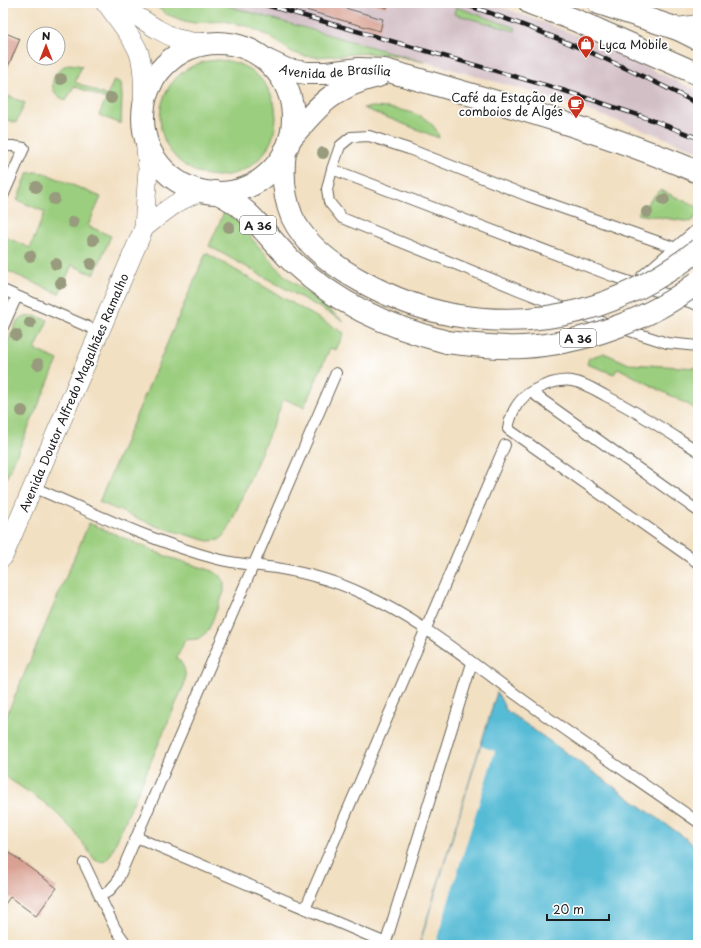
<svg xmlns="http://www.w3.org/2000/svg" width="701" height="948" font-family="'Playpen Sans',sans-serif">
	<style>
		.industrial { fill: #d2bec5 }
		.green { fill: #9bce7f; stroke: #5c754e }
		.water { fill: #57bbd5; stroke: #3a6c78 }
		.pier { fill: #f2e0c2 }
		.building { fill: #d9a193 }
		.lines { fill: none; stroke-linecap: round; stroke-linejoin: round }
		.lane-casing { stroke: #676156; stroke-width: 12 }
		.street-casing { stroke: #676156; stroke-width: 20 }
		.primary-casing { stroke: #676156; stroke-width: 24 }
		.highway-casing { stroke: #676156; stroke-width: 24 }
		.lane { stroke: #fff; stroke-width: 10 }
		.street { stroke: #fff; stroke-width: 19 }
		.primary { stroke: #fff; stroke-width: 22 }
		.highway { stroke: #fff; stroke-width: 22 }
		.rail-casing { stroke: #1c1c1c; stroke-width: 4.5 }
		.rail { stroke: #fff; stroke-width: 3; stroke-dasharray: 9; stroke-linecap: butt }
		.highway-bridge-casing { stroke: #676156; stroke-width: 24; stroke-linecap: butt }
		.highway-bridge { stroke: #fff; stroke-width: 22 }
		.tree { fill: #989b7d }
		.labels { text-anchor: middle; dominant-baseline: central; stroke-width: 3.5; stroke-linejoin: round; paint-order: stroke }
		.shield { fill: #fff; stroke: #606060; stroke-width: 1 }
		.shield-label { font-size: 11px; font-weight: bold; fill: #1c1c1c }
		.poi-label { font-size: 12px; fill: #1c1c1c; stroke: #fff; text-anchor: start }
		.street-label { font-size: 12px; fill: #1c1c1c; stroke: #fff }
	</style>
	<rect width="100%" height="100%" fill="#fff"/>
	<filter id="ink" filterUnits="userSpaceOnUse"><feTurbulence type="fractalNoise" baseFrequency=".025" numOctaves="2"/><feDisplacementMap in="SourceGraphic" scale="8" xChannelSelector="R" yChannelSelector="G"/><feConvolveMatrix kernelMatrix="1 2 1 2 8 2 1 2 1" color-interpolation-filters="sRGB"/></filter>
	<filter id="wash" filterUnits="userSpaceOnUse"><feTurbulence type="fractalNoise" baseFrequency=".012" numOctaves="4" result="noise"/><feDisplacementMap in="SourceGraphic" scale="16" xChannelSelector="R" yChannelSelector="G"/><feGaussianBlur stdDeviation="0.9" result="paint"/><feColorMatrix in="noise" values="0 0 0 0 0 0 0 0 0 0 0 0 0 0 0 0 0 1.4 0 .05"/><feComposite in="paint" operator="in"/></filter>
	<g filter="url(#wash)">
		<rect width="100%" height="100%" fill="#f2e0c2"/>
		<path class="industrial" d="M218,3h273l93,35 114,53v60l-65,-25 -101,-34z"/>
		<path class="green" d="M152,3h66l206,59 -31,-7 -25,-2 -51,4 -13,-1 -12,-4 -23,-16 -22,-10 -23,-5 -30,2 -10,-2 -18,-7z
			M456,7l60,21 -1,3 -61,-17z
			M160 118a58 58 0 1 1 116 0a58 58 0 1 1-116 0Z
			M70,64l12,2 -7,16 32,14 7,-16 7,3 1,13 -1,28 -22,-9 7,-16 -32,-13 -8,15c-3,-2 -7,-4 -10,-7 -9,-12 1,-27 14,-30z
			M9,96l16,7 -9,20 -13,-5v-9z
			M373,107c23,1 61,5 66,31l-76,-30z
			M36,172l8,1 57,24 -13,29 23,10 -17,39 -22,-10 -13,29 -56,-25v-33l27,12 15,-36 -28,-12 11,-27z
			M660,190l38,17v7l-7,8 -54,-8z
			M225,210l15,11 12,18 32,36 61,47 -136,-76z
			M206,253l138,80 -8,17 -6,-2 -26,59 -20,-8 -56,131 -4,6 -5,4 -11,1 -52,-15 -57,-24z
			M34,316l14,4 -13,30 23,10 -55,126v-134l13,-29 8,-6z
			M604,353l25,11 69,4v42l-80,-42 -4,6 -27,-10 2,-6z
			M89,523l79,34 45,14 7,5 4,6v10l-16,39 -10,8 -13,1 -8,18c8,8 10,16 7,27l-73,169 -5,7 -6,1 -5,-2 -21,-29 -20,-20 -12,-10 -39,-26v-51z"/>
		<path class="water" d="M497,692l9,18 192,137v98h-279z"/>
		<path class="pier" d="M481,746l14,5 -60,194h-15z"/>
		<g id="blocks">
			<path class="building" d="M281,3h47l55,16 -3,12z
				M370,3h18l-1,5z
				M3,32l17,7 -17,39z
				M3,848l54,40 -21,28 -26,-19 -7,10z"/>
		</g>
	</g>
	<g filter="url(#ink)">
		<use href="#blocks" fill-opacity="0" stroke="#676156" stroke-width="1"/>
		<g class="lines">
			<defs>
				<path id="lane" d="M3,146h10l11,2 -21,48
					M332,169l-5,20 2,13 13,16 177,72 74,29 74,24 31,3
					M693,254l-165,-58 -119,-47 -40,-13 -18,1 -11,9 -8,23 283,108 83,28
					M642,276l56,-48
					M3,290l97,42
					M3,327l14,-31
					M531,392l167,119
					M698,451c-30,-19 -60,-39 -92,-55 -11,-6 -21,-13 -34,-15 -13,-2 -26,3 -38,9 -16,8 -23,22 -26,39l190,134
					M33,487c60,26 121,55 184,72 19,5 39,6 59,9 30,5 60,13 87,26 56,25 105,66 155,102 59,43 120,84 180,126
					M136,837l250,106
					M84,863l31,65 12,17
					M100,897l10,-7 7,-8 219,-509
					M305,909l200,-464
					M385,945l87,-282"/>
				<g id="street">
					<path d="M105,3l30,12 22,14 17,9 18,4 31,1"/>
					<path d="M107,4c10,15 26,33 32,49 6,19 4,42 4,62"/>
					<path d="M144,228c20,-16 34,-29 59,-37"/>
					<path id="s1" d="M3,557l141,-329 4,-59 -4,-42"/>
				</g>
				<g id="primary">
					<path d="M530,3l45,17 123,54"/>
					<path d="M599,3l79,26 20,10"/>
					<circle cx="218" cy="118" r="75"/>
					<path id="s2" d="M268,61l19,9 20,3h20l32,-4 26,1c105,30 212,59 313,102"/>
					<path d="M290,139c26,-31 45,-54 88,-63"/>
				</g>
				<path id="highway" d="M678,29l20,-3
					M285,151c-3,23 -2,44 7,66 24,51 108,88 161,98
					M215,192c37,15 53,48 81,73 42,39 95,63 151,77"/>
			</defs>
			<use href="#lane" class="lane-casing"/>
			<use href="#street" class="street-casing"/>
			<use href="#primary" class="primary-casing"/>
			<use href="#highway" class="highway-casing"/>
			<use href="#lane" class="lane"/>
			<use href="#street" class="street"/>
			<use href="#primary" class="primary"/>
			<use href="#highway" class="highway"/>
			<defs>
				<path id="rail" d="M259,3l303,87 82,27 54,21
					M461,3c81,27 161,61 237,101"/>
			</defs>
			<use href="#rail" class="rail-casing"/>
			<use href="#rail" class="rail"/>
			<defs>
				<path id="highway-bridge" d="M453,315c92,16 171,-8 245,-65
					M447,342c25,3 50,6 76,5 59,-3 129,-28 175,-65"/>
			</defs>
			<use href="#highway-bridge" class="highway-bridge-casing"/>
			<use href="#highway-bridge" class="highway-bridge"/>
		</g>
		<g class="tree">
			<circle cx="61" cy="79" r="6"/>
			<circle cx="111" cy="98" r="6"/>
			<circle cx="323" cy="153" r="6"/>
			<circle cx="36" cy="187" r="6"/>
			<circle cx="54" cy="199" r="6"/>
			<circle cx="664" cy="200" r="6"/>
			<circle cx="647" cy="212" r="6"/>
			<circle cx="73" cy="222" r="6"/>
			<circle cx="229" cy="227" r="6"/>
			<circle cx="93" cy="240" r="6"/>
			<circle cx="30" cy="256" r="6"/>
			<circle cx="56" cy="264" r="6"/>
			<circle cx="91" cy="264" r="6"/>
			<circle cx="61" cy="283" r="6"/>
			<circle cx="30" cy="323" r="6"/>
			<circle cx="16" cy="335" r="6"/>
			<circle cx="38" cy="364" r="6"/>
			<circle cx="22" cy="411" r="6"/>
		</g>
	</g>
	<defs>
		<symbol id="shop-pin" viewBox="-11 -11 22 30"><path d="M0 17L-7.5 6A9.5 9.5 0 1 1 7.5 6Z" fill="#c8321e" stroke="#fff"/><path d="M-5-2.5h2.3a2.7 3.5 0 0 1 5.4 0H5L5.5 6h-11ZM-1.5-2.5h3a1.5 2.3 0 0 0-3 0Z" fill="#fff"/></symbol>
		<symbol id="cafe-pin" viewBox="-11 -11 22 30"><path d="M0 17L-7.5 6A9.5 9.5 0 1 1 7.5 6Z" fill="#c8321e" stroke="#fff"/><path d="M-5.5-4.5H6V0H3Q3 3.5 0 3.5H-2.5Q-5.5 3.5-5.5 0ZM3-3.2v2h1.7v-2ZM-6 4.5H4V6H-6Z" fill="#fff"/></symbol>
	</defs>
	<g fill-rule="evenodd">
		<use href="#shop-pin" x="576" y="34" width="20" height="27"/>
		<use href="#cafe-pin" x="566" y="94" width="20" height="27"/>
	</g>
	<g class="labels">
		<g class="shield">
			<rect x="240" y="216" width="36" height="18" rx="3"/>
			<rect x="560" y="329" width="36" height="18" rx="3"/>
		</g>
		<g class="shield-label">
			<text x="258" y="225">A 36</text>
			<text x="578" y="338">A 36</text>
		</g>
		<g class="poi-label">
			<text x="599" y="44">Lyca Mobile</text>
			<text x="563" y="97" text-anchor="end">Café da Estação de<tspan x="563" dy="14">comboios de Algés</tspan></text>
		</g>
		<g class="street-label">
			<text stroke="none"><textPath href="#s2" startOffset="70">Avenida de Brasília</textPath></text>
			<text stroke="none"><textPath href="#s1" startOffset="179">Avenida Doutor Alfredo Magalhães Ramalho</textPath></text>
		</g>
	</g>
	<rect width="701" height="948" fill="none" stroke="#fff" stroke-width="16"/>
	<g transform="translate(46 46)"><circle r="19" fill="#ffffff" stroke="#a4a4a4"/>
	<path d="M0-3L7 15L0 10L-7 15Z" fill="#c8321e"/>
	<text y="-6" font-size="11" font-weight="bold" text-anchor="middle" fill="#1c1c1c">N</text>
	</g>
	<path d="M547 914v6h62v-6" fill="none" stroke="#1c1c1c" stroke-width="2"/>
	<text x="553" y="914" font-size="12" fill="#1c1c1c" stroke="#ffffff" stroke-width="3" paint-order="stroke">20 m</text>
</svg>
